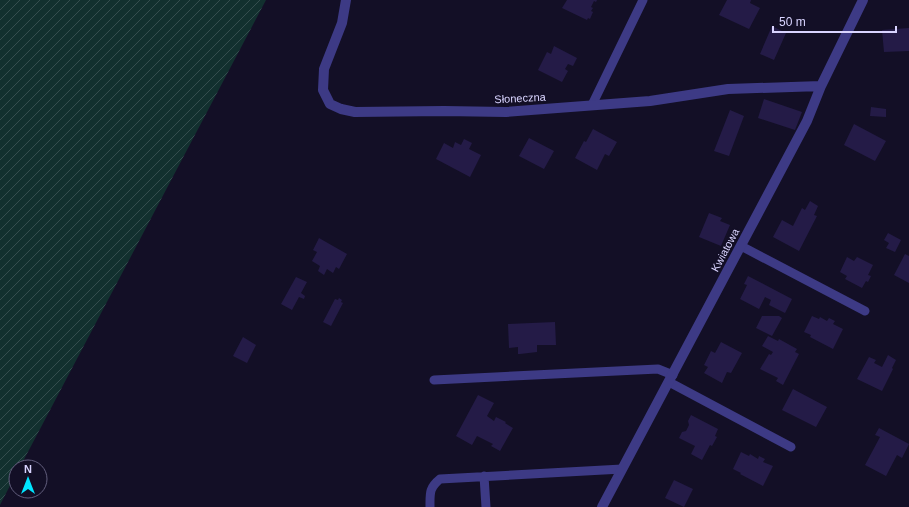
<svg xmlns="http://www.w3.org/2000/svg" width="909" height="507" font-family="Helvetica,sans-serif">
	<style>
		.garden { fill: url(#garden-furrows) }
		.building { fill: #241b47 }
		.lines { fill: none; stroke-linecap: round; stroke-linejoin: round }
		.lane { stroke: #3d3a85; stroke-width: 9 }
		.street { stroke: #3d3a85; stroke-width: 10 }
		.labels { text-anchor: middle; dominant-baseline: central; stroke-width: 3.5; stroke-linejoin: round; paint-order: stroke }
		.street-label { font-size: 11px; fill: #d9d4ff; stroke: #130f26 }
	</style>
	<defs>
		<pattern id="garden-furrows" width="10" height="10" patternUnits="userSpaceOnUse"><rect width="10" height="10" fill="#12302f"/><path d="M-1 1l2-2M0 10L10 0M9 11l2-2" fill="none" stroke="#344d4e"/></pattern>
	</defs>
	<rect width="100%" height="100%" fill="#130f26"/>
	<path class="garden" d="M0,0h266l-246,467h-4v7l-16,31z"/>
	<path class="building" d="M567,0h30l-1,2 -2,-1 -3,6 2,1 -2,3 2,1 -3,7 -2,-1 -1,2 -25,-12z
		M727,0h24l-1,3 10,5 -11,21 -30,-14z
		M772,26l14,7 -12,27 -14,-6z
		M909,28v23l-25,1 -2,-22z
		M554,46l23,12 -4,8 -5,-2 -3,5 3,2 -6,11 -24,-12 9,-18 4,2z
		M764,99l38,13 -7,18 -37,-12z
		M871,107l15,2v8l-16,-1z
		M730,110l14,6 -15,40 -15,-5z
		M854,124l32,17 -11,20 -31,-16z
		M593,129l24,13 -8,14 -4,-2 -8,16 -22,-12 9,-17 2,1z
		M529,138l25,13 -10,18 -25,-13z
		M464,139l8,4 -3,6 12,6 -11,22 -34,-18 8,-16 9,5 2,-6 6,3z
		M810,201l8,5 -4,9 3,1 -18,35 -26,-14 9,-17 11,6 9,-18 3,2z
		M709,213l13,5 -2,3 10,4 -9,21 -22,-9z
		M888,233l13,7 -6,12 -9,-4 3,-5 -5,-3z
		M319,238l28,16 -8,15 -3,-2 -3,6 -6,-4 -3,6 -6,-4 2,-5 -8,-5 5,-9 -4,-2z
		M905,254l4,2v27l-15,-8z
		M847,257l7,4 3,-4 16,8 -5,10 3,1 -3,6 -2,-1 -4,7 -17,-9 2,-3 -7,-4z
		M748,276l44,23 -7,14 -16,-8 2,-5 -6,-3 -6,12 -19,-10 7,-14 -3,-1z
		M296,277l11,5 -6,11 4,3 -1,3 -5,-2 -7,13 -11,-6z
		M339,298l3,2 -1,2 2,1 -12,23 -8,-4 12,-23 3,1z
		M762,316h17l3,2 -10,18 -16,-8z
		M812,316l7,3 1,-2 7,4 2,-3 6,3 -2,3 10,5 -10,20 -23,-12 1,-2 -7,-3z
		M555,322l1,23h-19v7l-17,2h-2v-7l-9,1 -1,-24z
		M768,336l10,5 1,-2 18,10 -2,3 4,2 -16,31 -7,-4 2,-3 -18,-9 9,-15 2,1 2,-3 -11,-6z
		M243,337l13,8 -9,18 -14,-7z
		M721,342l21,11 -11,20 -4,-1 -5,11 -18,-10 4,-6 -4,-2 7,-14 4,2z
		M888,355l8,5 -4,8 1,1 -11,22 -25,-12 12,-22 7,3 -2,3 8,4z
		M793,389l34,18 -11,20 -34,-17z
		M478,395l16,8 -7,13 7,5 2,-4 10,5 -1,1 8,5 -13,23 -9,-5 2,-2 -16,-8 -5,9 -16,-9z
		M691,415l27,14 -3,7 2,1 -5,9 -2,-1 -8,15 -11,-6 4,-8 -16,-8 3,-6 4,-1 3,-6 -1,-4z
		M879,428l30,16 -7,14 -5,-3 -11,21 -21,-11 15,-28 -5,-2z
		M741,452l8,4 1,-2 8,5 1,-3 6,3 -2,3 10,4 -10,20 -23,-12 1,-1 -8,-4z
		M674,480l19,9 -9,18 -19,-9z"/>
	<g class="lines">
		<path class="lane" d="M592,105l51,-105
			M741,246l124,65
			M434,380l224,-11 15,6
			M669,382l122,65
			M484,476l2,31
			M430,507c0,-14 -1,-19 10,-28l182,-10"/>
		<path class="street" d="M346,0l-4,23 -18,46 -1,21 7,14 11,5 14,3 89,-1 62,1 144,-11 78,-12 93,-3
			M602,507l205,-386 14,-35 42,-86"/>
	</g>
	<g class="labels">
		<g class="street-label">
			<text transform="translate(520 98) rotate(-3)">Słoneczna</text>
			<text transform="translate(725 250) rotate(-62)">Kwiatowa</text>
		</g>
	</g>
	<g transform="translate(28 479)"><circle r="19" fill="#130f26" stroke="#625e7d"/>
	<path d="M0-3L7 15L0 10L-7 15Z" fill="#00e5ff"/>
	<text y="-6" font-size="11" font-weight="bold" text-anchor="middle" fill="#d9d4ff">N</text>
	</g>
	<path d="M773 26v6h123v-6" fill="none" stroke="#d9d4ff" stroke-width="2"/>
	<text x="779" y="26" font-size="12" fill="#d9d4ff" stroke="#130f26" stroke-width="3" paint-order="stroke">50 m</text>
</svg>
